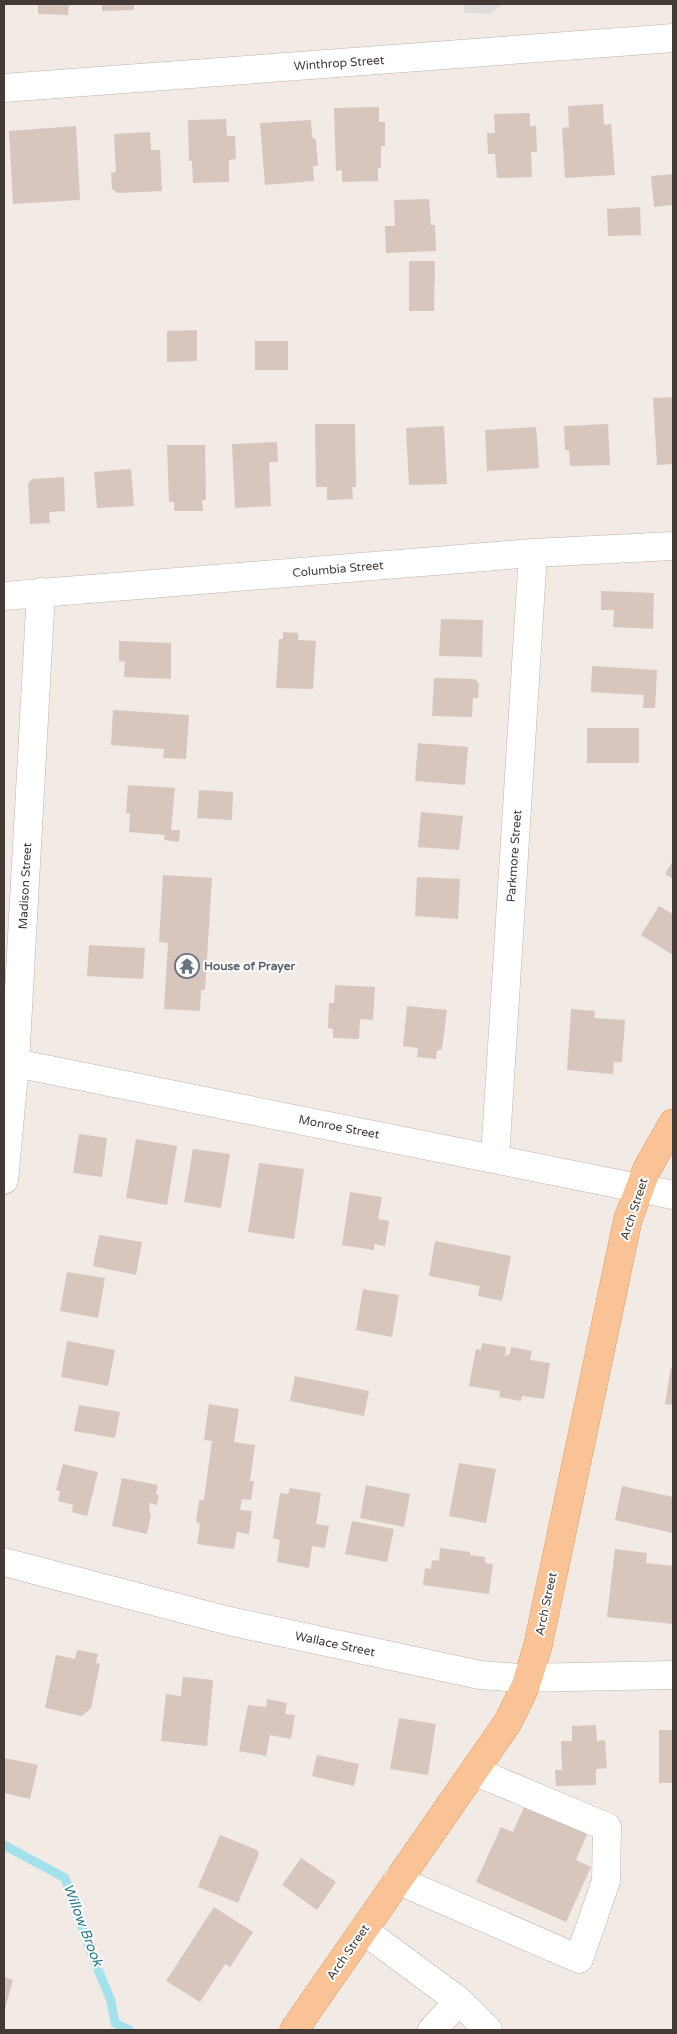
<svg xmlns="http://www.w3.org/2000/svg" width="677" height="2034" font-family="'Varela Round',sans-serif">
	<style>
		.parking { fill: #e0dcda }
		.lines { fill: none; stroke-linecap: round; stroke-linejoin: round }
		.stream { stroke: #a3e2ed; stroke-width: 9 }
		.building { fill: #d6c6be }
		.minor-casing { stroke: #c0b3ab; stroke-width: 29 }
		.major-casing { stroke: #df9a66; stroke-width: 29 }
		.minor { stroke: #fff; stroke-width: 28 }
		.major { stroke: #fac395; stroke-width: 28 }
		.labels { text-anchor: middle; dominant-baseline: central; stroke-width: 4; stroke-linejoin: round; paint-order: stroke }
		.street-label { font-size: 12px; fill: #443a35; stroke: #fff }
		.worship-label { font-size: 12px; font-weight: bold; fill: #5b616d; stroke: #fff; text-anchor: start }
		.water-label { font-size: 14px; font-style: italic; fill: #2b7d8c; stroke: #fff }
	</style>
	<rect width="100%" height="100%" fill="#f2eae5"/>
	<path class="parking" d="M464,4h40l-14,10 -26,-1z"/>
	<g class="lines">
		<path class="stream" d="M4,1845l61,33 27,77 19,46 4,22 14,7"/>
	</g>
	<path class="building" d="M38,4h31l-1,11 -30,-1z
		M102,4h32v6l-32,1z
		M603,104l1,21 7,-1 4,51 -50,3 -3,-50 7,-1 -1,-21z
		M379,107v15h6v24h-4v22h-3v13l-36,1v-12l-6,1 -2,-63z
		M530,113v13h6l1,26h-6l1,25 -35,1 -2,-24h-7l-1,-21h8l-1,-19z
		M226,119l1,17h8l1,23 -7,1v22l-36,1 -1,-22h-3l-1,-41z
		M311,120l1,17 4,3 2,26h-5l1,15 -49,4 -5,-62z
		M76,126l4,74 -67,4 -4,-73z
		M150,132l1,18h9l2,41 -44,2 -6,-4 -1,-16 5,-1 -2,-38z
		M673,174v31l-19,2 -3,-31z
		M429,199l2,26h4l1,26 -50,2 -1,-27h10l-1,-26z
		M640,207l1,28 -33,1 -1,-27z
		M409,261h26l-1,50h-25z
		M197,330v31l-30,1v-31z
		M255,341h33v29h-33z
		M673,397v67l-16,1 -4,-67z
		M315,424h40l1,63h-4l1,12 -26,1v-13h-11z
		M608,424l2,41 -40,1 -1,-16h-4l-1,-24z
		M444,426l3,58 -38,1 -3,-57z
		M536,427l3,41 -52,3 -2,-41z
		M277,442l1,20h-9l2,44 -36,2 -3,-64z
		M167,445h38l1,55h-4l1,11h-29v-9h-5z
		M131,469l3,37 -37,2 -3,-36z
		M64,477l1,34 -16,1 1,11 -20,1 -2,-41 5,-4z
		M601,591l53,2 -1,36 -40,-2 1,-17h-13z
		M441,619l42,1 -1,37 -43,-1z
		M283,632l15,1v7l18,1 -3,48 -37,-1 3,-49h4z
		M119,641l52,2v36l-47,-2 1,-15 -6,-1z
		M592,666l65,4 -2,38h-12l1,-13 -53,-3z
		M434,678l40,1 5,4 -1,15h-5l-1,19 -40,-1z
		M113,710l76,5 -3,44 -23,-1 1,-9 -53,-4z
		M587,728h52v35h-52z
		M418,743l50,4 -3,38 -50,-4z
		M128,785l47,3 -4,42h9l-1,12 -15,-2 1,-5 -36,-3 1,-19h-4z
		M199,790l34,2 -1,28 -35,-2z
		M421,812l42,4 -4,34 -41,-3z
		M673,861v18l-8,-5z
		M163,875l49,3 -7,112h-4l-1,21 -36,-2 4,-66 -9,-1z
		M417,877l43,2 -2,40 -43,-3z
		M659,906l14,8v41l-32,-20z
		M89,945l56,3 -2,31 -56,-3z
		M335,985l40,2 -2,33 -13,-1 -1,20 -26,-1v-9l-5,-1 1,-25h5z
		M407,1006l40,4 -5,39 -5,2 -1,8 -19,-2 1,-9 -15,-2z
		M571,1009l24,2 -1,7 31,2 -3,42h-8l-1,12 -46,-4z
		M79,1134l28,4 -5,39 -29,-4z
		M136,1139l41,7 -10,59 -41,-7z
		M193,1149l37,5 -9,54 -37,-6z
		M259,1163l45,6 -10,70 -46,-7z
		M350,1192l32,5 -4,22 11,2 -4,25 -11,-2v6l-32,-5z
		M99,1235l43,7 -6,33 -43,-9z
		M435,1241l76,15 -9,45 -24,-5 2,-10 -51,-10z
		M67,1272l38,6 -7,40 -38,-7z
		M363,1289l36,6 -7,42 -36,-7z
		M67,1341l48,9 -7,36 -47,-9z
		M482,1343l24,4 -1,9 5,-2 1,-7 21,4 -2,9 20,3 -6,36 -22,-3 -1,5 -22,-4 1,-6 -31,-5 7,-37 5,1z
		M671,1367l2,1v37l-8,-1z
		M295,1376l74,15 -5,25 -74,-15z
		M209,1404l30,5 -5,33 21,3 -5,36h4l-3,19 -9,-1 -2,11 12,1 -3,23 -12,-2 -3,17 -37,-5 3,-19 -4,-4 3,-20 5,-2 8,-58 -8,-1z
		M79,1405l41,7 -5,26 -41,-7z
		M459,1463l37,6 -10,54 -37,-7z
		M63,1464l35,8 -11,44 -15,-4 1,-7 -15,-4 2,-10 -4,-1z
		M122,1478l36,7 -2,9 3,1 -2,10 -7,-2 -1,7 2,5 -4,19 -35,-8z
		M366,1485l44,9 -6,33 -44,-9z
		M622,1486l51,11v36l-58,-13z
		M290,1488l31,5 -5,31 13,2 -4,22 -13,-2 -3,22 -32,-6 3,-22 -7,-2 7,-45 8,1z
		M352,1521l42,8 -7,33 -42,-8z
		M440,1548l30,4v3l15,2v6l8,1 -4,30 -66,-9 2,-17 6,1 1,-9 7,1z
		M615,1549l32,4 -1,10 27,3v58l-66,-7z
		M77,1650l21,4 -2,9 4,1 -9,44 -9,8 -37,-8 11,-53 19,4z
		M183,1677l30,3 -6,66 -46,-5 5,-47 15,2z
		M267,1699l20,4 -2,11 10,1 -4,24 -21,-4 -4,21 -27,-5 9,-46 18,2z
		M399,1718l37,6 -8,51 -38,-6z
		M596,1725l1,16 8,-1 2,28 -11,1v16l-40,1 -1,-16h7l-1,-29h11v-15z
		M659,1730h14v53h-14z
		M317,1755l42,9 -5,22 -42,-10z
		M4,1758l34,7 -8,34 -26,-6z
		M528,1798l63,27 -15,35 15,7 -25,55 -90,-40 25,-55 12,5z
		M220,1835l37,15 2,4 -21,49 -40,-16z
		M301,1858l35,24 -19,28 -35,-25z
		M214,1907l39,25 -23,35 -5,-3 -25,38 -34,-21z
		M4,1977l9,3 -9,32z"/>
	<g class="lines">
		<defs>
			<path id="minor" d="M4,88l669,-50
				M4,596l529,-43 140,-7
				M4,1063h11l658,132
				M495,1158l38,-605
				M4,1180l11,-117 26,-471
				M4,1562l225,59 251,54 39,3 154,-3
				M397,1880l182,79 27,-78 1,-54 -133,-56
				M363,1930l96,71 29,29
				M432,2030l27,-29"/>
			<path id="major" d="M294,2030l214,-308 18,-37 12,-40 90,-426 19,-50 26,-46"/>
		</defs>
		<use href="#minor" class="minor-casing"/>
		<use href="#major" class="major-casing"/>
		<use href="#minor" class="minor"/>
		<use href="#major" class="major"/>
	</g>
	<defs>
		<symbol id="temple-ring" viewBox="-11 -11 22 22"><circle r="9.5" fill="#fff" stroke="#6b7280" stroke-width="1.5"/><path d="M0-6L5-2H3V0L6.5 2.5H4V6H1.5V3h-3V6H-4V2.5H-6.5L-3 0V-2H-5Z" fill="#6b7280"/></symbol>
	</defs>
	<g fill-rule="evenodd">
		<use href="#temple-ring" x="173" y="952" width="28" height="28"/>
	</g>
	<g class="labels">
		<g class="street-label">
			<text transform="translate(339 63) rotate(-4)">Winthrop Street</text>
			<text transform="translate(338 569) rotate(-5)">Columbia Street</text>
			<text transform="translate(514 856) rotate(-86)">Parkmore Street</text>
			<text transform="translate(25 886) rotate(-87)">Madison Street</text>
			<text transform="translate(339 1127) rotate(11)">Monroe Street</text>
			<text transform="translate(634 1209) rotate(-72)">Arch Street</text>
			<text transform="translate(546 1604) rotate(-78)">Arch Street</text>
			<text transform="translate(335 1644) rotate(12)">Wallace Street</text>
			<text transform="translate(348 1952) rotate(-55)">Arch Street</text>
		</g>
		<g class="worship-label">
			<text x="204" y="966">House of Prayer</text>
		</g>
		<g class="water-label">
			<text transform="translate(83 1925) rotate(69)">Willow Brook</text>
		</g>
	</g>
	<rect width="677" height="2034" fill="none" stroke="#443a35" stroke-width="10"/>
</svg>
